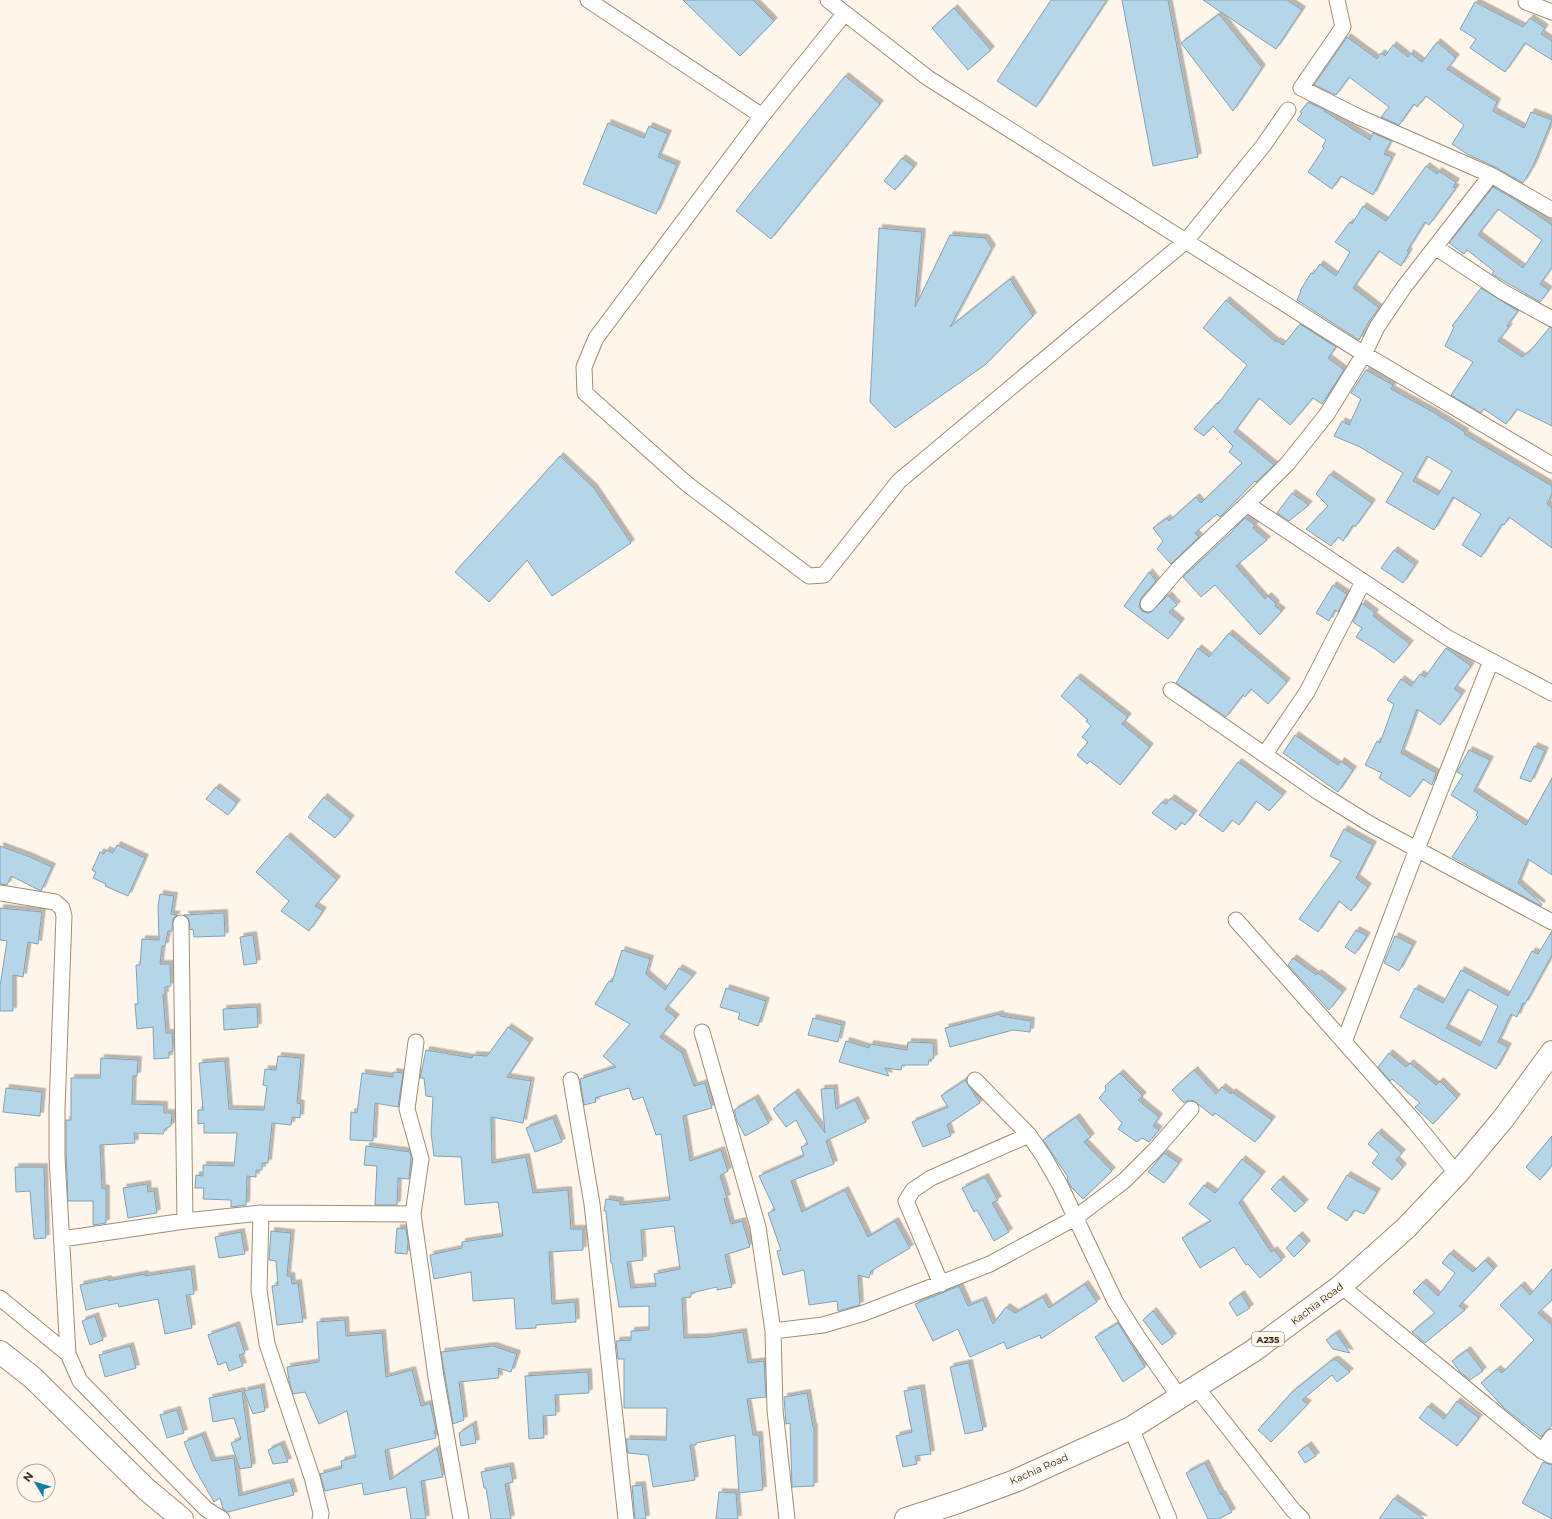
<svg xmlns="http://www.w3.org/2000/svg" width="1552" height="1519" font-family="Montserrat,sans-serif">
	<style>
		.building { fill: #b5d6e8; stroke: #82a2b3; fill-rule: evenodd; filter: url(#shadow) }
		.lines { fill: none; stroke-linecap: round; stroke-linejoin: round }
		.minor-casing { stroke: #a08d73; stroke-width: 17 }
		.trunk-casing { stroke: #a08d73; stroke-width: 24 }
		.minor { stroke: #fff; stroke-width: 15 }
		.trunk { stroke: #fff; stroke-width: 22 }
		.labels { text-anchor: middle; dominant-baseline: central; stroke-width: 3.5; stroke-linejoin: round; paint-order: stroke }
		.shield { fill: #fff6eb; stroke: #71695e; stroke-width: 1 }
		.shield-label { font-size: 9px; font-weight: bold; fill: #342c22 }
		.street-label { font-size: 10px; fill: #342c22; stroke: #fff6eb }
	</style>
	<defs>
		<filter id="shadow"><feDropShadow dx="3.5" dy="-3.5" stdDeviation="0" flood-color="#0004"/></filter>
	</defs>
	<rect width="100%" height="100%" fill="#fff6eb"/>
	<path class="building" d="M683,0h70l21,21 -34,35z
		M1051,0h56l-71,107 -39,-26z
		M1122,0h46l30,157 -45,9z
		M1203,0h84l15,10 -26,39z
		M1475,2l48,25 7,-9 15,10 -4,6 11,7v19l-27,-17 -20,29 -35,-24 6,-9 -16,-10z
		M954,8l37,42 -23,20 -36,-42z
		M1219,14l43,54 -29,43 -52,-68z
		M1347,37l30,22 4,-6 4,3 8,-11 15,12 2,-4 12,9 15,-20 19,16 -9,11 50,33 -4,9 31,17 7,-16 21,8 -19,46 -10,17 -28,-16 -28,-13 -15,-10 12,-19 -38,-29 -9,11 -3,-3 -15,21 -18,-8 8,-10 -40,-30 -13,18 -22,-10z
		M845,76l35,28 -109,135 -35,-28z
		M1308,102l17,8 -1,1 46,29 3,-7 18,8 -7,13 8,3 -19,38 -32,-19 -9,13 -24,-17 16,-24 -2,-1 4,-7 -29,-20 5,-7 -2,-1z
		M608,123l36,15 5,-12 19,8 -10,23 19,8 -21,49 -73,-30z
		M902,158l12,9 -19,23 -11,-9z
		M1426,166l11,8 1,-3 18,11 -3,5 3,1 -27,37 -4,-3 -18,29 2,1 -8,14 -22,-15 -26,37 26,20 -11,15 -9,17 -62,-40 4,-9h-1l11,-18 2,1 7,-10 16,12 14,-24 -15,-10 15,-20 2,2 11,-18 23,15z
		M1493,187l21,12 38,26v42l-12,17 9,6 -9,12 -48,-28 2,-3 -27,-21 -3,4 -15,-11zM1498,209l44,31 -19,28 -45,-33z
		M879,228l43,4 -7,75 35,-72 35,3 7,10 -42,79 60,-48 23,37 -48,49 -90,63 -25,-26z
		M1481,288l37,23 -11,15 2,1 -11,14 24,16 9,-7 19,-23 2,1v98l-35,-17 -11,15 -22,-15 -3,4 -30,-18 22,-33 -28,-16 9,-19 -2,-1z
		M1226,300l50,42 1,-1 6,4 17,-21 36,23 -8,11 16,12 -22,34 -9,-6 -23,27 -31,-27 -25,34 40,33 -18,17 -1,-1 -35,36 -3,-3 -22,19 4,4 -28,27 -14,-15 6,-8 -10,-13 14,-10 2,3 27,-24 5,6 41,-40 -13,-11 4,-6 -20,-20 -9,10 -10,-7 23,-26 1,1 29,-39 -44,-37z
		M1366,370l27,15 -2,4 42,23 32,20 -1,2 88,52v8l-5,10 5,4v40l-43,-31 -5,8 -2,-1 -21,33 -19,-12 19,-31 -28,-17 -19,33 -48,-28 17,-29 -43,-26 -26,-11 8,-15 7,4 12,-26 -10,-6zM1427,456l25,15 -14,24 -25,-14z
		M560,456l34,32 37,55 -79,53 -25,-36 -38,42 -34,-30z
		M1330,474l42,29 -17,24 -2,-2 -10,16 -5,-4 -7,9 -25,-17 22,-23 -12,-12z
		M1292,493l17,12 -20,16 -12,-8z
		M1245,518l10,7 -2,3 14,12 -31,26 29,33 3,-3 8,8 -1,2 7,5 -22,24 -45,-50 -14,12 -18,-20 50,-46v-1z
		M1394,550l21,15 -12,18 -22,-15z
		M1149,572l7,9 -15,17 -2,9 3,4 5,2 4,-1 17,-17 9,10 -8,7 12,10 -13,17 -44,-33z
		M1333,585l14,9 -9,18 -3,-2 -6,11 -13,-8z
		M1362,603l13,10 -2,3 37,28 -16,19 -19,-14 -19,-12 6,-9 -9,-6z
		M1229,633l58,49 -19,22 -17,-15 -6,8 -2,-2 -17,22 -50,-34 22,-35 11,9z
		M1446,648l25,18 -17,23 8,5 -22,31 -23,-16 -16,44 35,20 -4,12 -9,-6 -13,18 -31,-19 3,-5 -17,-8 12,-24 3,2 14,-39 -7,-4 14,-21 10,7 9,-12 5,3z
		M1077,677l51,40 -6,7 28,23 -30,38 -30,-24 -3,3 -10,-9 11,-13 -6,-5 9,-11 -5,-5 2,-1 -27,-24z
		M1295,735l43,30 3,-4 12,9 -15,22 -55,-39z
		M1534,746l11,5 -14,31 -11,-4z
		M1469,750l21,10 -16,31 52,34 26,-47v97l-24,-16 -10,24 24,21 -1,2 -89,-49 26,-40 -2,-2 2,-3 -27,-17 12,-20 -6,-3z
		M1238,762l45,33 -14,16 -13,-10 -17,24 -7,-5 -9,12 -24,-17z
		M216,787l21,16 -9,12 -22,-16z
		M324,797l27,22 -16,19 -27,-21z
		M1171,798l23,16 -9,11 -4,-3 -5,8 -24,-17 10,-11 4,2z
		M1344,829l29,16 -17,33 12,9 -17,24 -12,-10 -21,31 -19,-13 42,-58 -11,-5z
		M287,836l50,44 -22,26 8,5 -14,20 -28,-20 8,-10 -33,-29z
		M117,845l28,13 -17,38 -23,-10 1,-2 -13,-6 3,-6 -4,-2 8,-18 4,2 2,-4 7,3z
		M0,846l30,11 22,10 -11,24 -30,-15 -4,9 -7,-1z
		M160,894l14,2 -3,18 6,1 -4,4 -1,12h-4l-3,15h-3l-2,18h10l1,22 -6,1v8h-2l3,38h6l1,18 -4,1v6l-15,1 -1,-32 -16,2 -2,-25h3l-2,-39h4l2,-26 17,1 -1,-34z
		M0,908l42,4 -4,32 -10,-2 -5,35 -10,-2v36h-13v-25l7,-45 -7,-1z
		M224,913l1,23 -31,1 -1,-8 -3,1 -1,-11 -5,-4z
		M1356,930l11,6 -12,18 -10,-7z
		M1552,931v24l-27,49 -2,-1 -6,14 -6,-3 -13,28 10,5 -12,22 -96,-52 15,-29 28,15 18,-33 47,26 24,-45 6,3zM1468,989l30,17 -18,40 -34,-18z
		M253,935l4,28 -13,2 -4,-28z
		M1395,936l18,9 -14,26 -15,-8z
		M622,950l28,9 -4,15 19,16 14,-22 14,8 -28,33 11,9 -16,19 22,16 12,33 11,-3 7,25 -29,8 7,45 31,-11 7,21 -8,5 7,22 -3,1 7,25 11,-3 8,26 -25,8 7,32 -15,3v-3l-26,6v4l-9,1 2,40 26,-1 33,-5 5,31 16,-2 2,36 -19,2 6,36h6l4,55 -24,3 -4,-58 -39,8v2h-6l5,35 -42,7 -5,-32 -20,-2 -2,-14 40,1 1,-32h-43v-49h-6l-2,-18 15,-1v-9l18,-1v-24l-30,1 -7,-44h-1l-5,-52h-2l2,-12 14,2v4l50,-5 -9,-66 -5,1 -13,-38 -10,3 -4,-12 -34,10 1,4 -12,3 -4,-26 36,-12 -13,-11 27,-32 -35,-20 14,-23 3,1zM674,1226l6,43 -26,5 2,12 -25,2 -4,-26 16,-2 -2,-30z
		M1293,958l23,17 2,-2 25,19 -14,18 -41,-45z
		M726,988l40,13 -8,25 -20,-7 2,-6 -20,-6z
		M257,1007l1,20 -34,3 -1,-21z
		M1000,1014v2l31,5 -1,11 -17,-2 -63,17 -5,-19z
		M813,1018l29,7 -4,17 -30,-7z
		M508,1027l22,15 -23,35 24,4 -8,42 -32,-6 1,46 34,-6 7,36 35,-3 3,39h12v21l-34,2 3,52 23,-2 1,20 -40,3v3l-20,1 -2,-31 -41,3 -2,-29 -37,7 -4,-24 32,-7v-6l41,-6 -5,-34 -33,3 -4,-48 -27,-1 -3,-23 2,-36 -7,-1 -2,-18h-4l6,-28 46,8 1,-3 14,1z
		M846,1041l23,7 1,-4 37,6 1,-8 25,1 1,15 -5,2 -1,5h-26l-1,5 -16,-2 4,8 -50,-14z
		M1389,1053l17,14 4,-4 26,22 4,-4 17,17 -24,26 -18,-17 5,-4 -28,-24 -2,2 -12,-14z
		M278,1056l23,2 -4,45 4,1 -1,14 -8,-1 -1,8 -19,-2 -4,40h-6v7h-6v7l-9,-1 -1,29 -15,2v-7l-28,-1 1,-11h-9l1,-13 7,1v-11l31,1 3,-33h-33v-10l-6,1v-14h5l-4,-47 26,-2 4,48 35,1 3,-24 -4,-1 2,-16 11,1z
		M101,1058l37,2 -1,16h-4l-1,28 32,1v8h8l-1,13 -6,3 -2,5 -29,-1 1,10 -35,2 2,43 4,1v34l-13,2v-24h-25l-2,-51v-30h5v-42h29z
		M1194,1070l22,24 6,-7 9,7 1,-2 40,28 -17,22 -40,-29 -2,3 -19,-15 -6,-1 -4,3 -12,-13z
		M393,1072l10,1 -5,34 -23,-4 -2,38 -23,-1 1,-28 6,1 5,-40 31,4z
		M1120,1073l23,23 -5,4 21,17 -6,9 6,4 -10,12 -7,-4 -5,4 -19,-13 4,-6 -23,-25 7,-8 -1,-4z
		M965,1080l15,23 -33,22 4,11 -28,11 -11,-25 36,-15 -7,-11z
		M6,1088l36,4 -2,24 -37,-4z
		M834,1088l2,21 19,-9 11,22 -40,19 8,23 -43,17 11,31 43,-22 23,47 27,-16 15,27 -39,23 -2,7 -11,-3 2,30 -22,6 -1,-10 -28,4 -5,-35 -21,5 -6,-24 4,-1 -13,-37 7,-3 -16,-34 45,-20 -3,-9 7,-3 -12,-24 -10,7 -13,-18 22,-17 30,41 -4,-44z
		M755,1098l14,25 -24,13 -8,-15 -3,-11z
		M1076,1117l15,20 -7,5 28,29 -29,28 -12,-12 -4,-8 1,-2 -25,-37z
		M553,1118l9,24 -27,10 -9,-24z
		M1378,1132l24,21 -6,7 7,7 -11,13 -20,-17 7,-9 -11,-10z
		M1552,1136v29l-12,15 -14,-13z
		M366,1146l44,6 1,5 -2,22 -11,-1 -1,27h-22l2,-39 -13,-1z
		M1164,1153l15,10 -15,20 -16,-11z
		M1242,1159l20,16 -23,28 32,49 3,-2 8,10 -22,18 -12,-14 -2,1 -12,-18 -34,21 -18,-30 29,-17 -22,-17 15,-19 11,8z
		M15,1167h29l2,71 -12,1 -4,-48 -14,1z
		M1347,1175l30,17 -13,22 -10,-4 -7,11 -20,-13z
		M985,1177l13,23 -6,3 17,29 -15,9 -17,-31 -3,2 -12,-24z
		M1280,1179l25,24 -10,9 -24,-23z
		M147,1184l1,8 6,-1 3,22 -29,5 -5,-30z
		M397,1228l9,1 2,13 -1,12 -12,-1z
		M271,1231l20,2 -4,43h4l1,8 6,-1 5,39 -26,3 -5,-39 6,-1 -2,-24 -7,-1z
		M241,1232l4,22 -26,4 -4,-21z
		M1299,1235l8,9 -13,13 -8,-9z
		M1450,1253l23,19 12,-12 9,9 -35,37 6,4 -40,33 -13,-11 23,-19 -22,-21 10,-10 15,14 17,-23 -13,-10z
		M191,1269l3,25 -8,1 6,33 -27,6 -7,-35 -39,8 -1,-4 -32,7 -6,-25 28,-6v2l37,-7v2z
		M1552,1269v31l-14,13 14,12v100l-11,12 -37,-29 -23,-25 16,-14 5,4 32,-33 -34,-35 21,-20 9,10z
		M1085,1284l12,18 -56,37 -1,-4 -33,14 -3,-7 -34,15 -12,-28 -25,12 -18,-37 44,-18 9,20 15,-6 10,24 13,-17 9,6 28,-16 6,11z
		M1241,1294l9,14 -13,8 -8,-13z
		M1153,1311l20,26 -11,8 -19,-25z
		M95,1316l8,24 -13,5 -8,-24z
		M345,1320l1,16 36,-3 4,44 26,-7 9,36 9,-3 6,27 -2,1 2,7 -51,12 5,30 47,-32 6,29 -22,4 5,38h-15l-5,-32 -42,8 -2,-12 -37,8 -5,-17 22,-6 -1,-7 15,-4 -9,-46 -28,13 -14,-32 -12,2 -4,-14 -2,-13 32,-5 -2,-40z
		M1118,1323l27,44 -22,15 -28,-45z
		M236,1325l9,28 -6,2 4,11 -14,5 -3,-9 -8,3 -10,-30z
		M1336,1333l14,20 -17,-4 -7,-9z
		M130,1346l6,22 -31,9 -6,-22z
		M493,1346l24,8 -6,18 -13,-4 1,10 -40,4 5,38 -11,4 -12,-72z
		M1467,1350l16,21 -13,9 -10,-8 -8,-11z
		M1332,1360h4l14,12 -13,10 -5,-7 -30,25 6,4 -37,38 -13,-12 34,-38z
		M969,1363l14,67 -18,4 -15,-67z
		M588,1372l1,21 -34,2 1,20 -13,1 1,22 -15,1 -4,-63z
		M261,1387l4,24 -12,3 -9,-23z
		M921,1388l10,66 -16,2 2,8 -14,3 -7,-31 16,-4 -8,-41z
		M242,1391l10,76 -12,2 -9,-26 10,-4 -7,-21 -21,4 -4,-24z
		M807,1393l6,34h1v59l-22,1 -2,-64 -4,1 -2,-27z
		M1457,1401l22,17 -22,28 -38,-28 9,-12 16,13z
		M177,1410l7,23 -17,5 -7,-23z
		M473,1424l3,19 -15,3 -2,-13z
		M202,1435l10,26 22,-3 5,38 51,-14 4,13 -66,17 -5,-3 -3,-11 -6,4 -20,-35 -10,-25z
		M281,1444l7,18 -15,2 -5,-14z
		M1308,1445l8,11 -11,7 -7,-11z
		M1543,1462l9,3v54l-30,-16z
		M1205,1463l16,32 1,-1 10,18 -13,7h-11l-22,-46z
		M510,1466l3,16 -8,2 6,35h-20l-5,-31h-2l-3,-16z
		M642,1485l4,34h-11l-3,-33z
		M719,1492l17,1 2,26h-22z
		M1394,1498l30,21h-45z"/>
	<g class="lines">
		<defs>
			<path id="minor" d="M588,0l174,116
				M828,0l100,78 436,276 188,111
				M1337,0l6,27 -42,61 60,30 130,57 61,35
				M1526,2l26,10
				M845,13l-83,103 -166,222 -12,29 1,26 102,91 122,92 15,-1 75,-94 287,-240 77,-95 25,-36
				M1435,247l68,45 49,27
				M1247,504l201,134 104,55
				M1148,604l30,-35 69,-65 41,-41 39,-49 37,-60 13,-27 27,-40 87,-112
				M1171,690l149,103 50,31 182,98
				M1265,754l42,-62 56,-110
				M0,893l55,9 7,6 2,8 -7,193v48l11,197 12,27 126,128 16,10
				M1236,920l178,201 43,53
				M181,923l4,298
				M702,1032l56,195 15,104 2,79 12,109
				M416,1042l-9,67 14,50 -8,55 23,163 25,142
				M1344,1042l73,-193 74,-188
				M571,1080l21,124 34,315
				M975,1080l54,55 15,22 16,28 55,116 22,35 43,62
				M261,1213l-2,77 8,54 45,133 9,36 -1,6
				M62,1239l123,-18 76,-8 152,1
				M941,1284l-35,-83 7,-11 18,-12 98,-43
				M1341,1286l201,165 10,5
				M0,1298l68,56
				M773,1331l50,-6 41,-12 126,-49 85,-46 49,-37 32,-32 35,-40
				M1197,1388l96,122 9,9
				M1131,1428l38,91
				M1542,1451l10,-14"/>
			<path id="trunk" d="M0,1352l33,26 113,111 36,30
				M906,1519l52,-17 57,-21 116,-53 122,-77 88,-65 65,-58 51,-54 46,-55 49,-67"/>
		</defs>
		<use href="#minor" class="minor-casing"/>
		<use href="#trunk" class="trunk-casing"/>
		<use href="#minor" class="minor"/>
		<use href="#trunk" class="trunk"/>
	</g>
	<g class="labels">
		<rect class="shield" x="1252" y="1332" width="32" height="14" rx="3"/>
		<g class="shield-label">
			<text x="1268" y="1339">A235</text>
		</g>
		<g class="street-label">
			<text transform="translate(1317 1304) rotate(-37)">Kachia Road</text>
			<text transform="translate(1039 1469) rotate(-24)">Kachia Road</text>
		</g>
	</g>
	<g transform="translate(36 1483) rotate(308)"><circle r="19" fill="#fff6eb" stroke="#aea59b"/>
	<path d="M0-3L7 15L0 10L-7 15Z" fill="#167da7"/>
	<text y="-6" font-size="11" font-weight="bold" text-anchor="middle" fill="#342c22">N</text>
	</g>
</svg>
